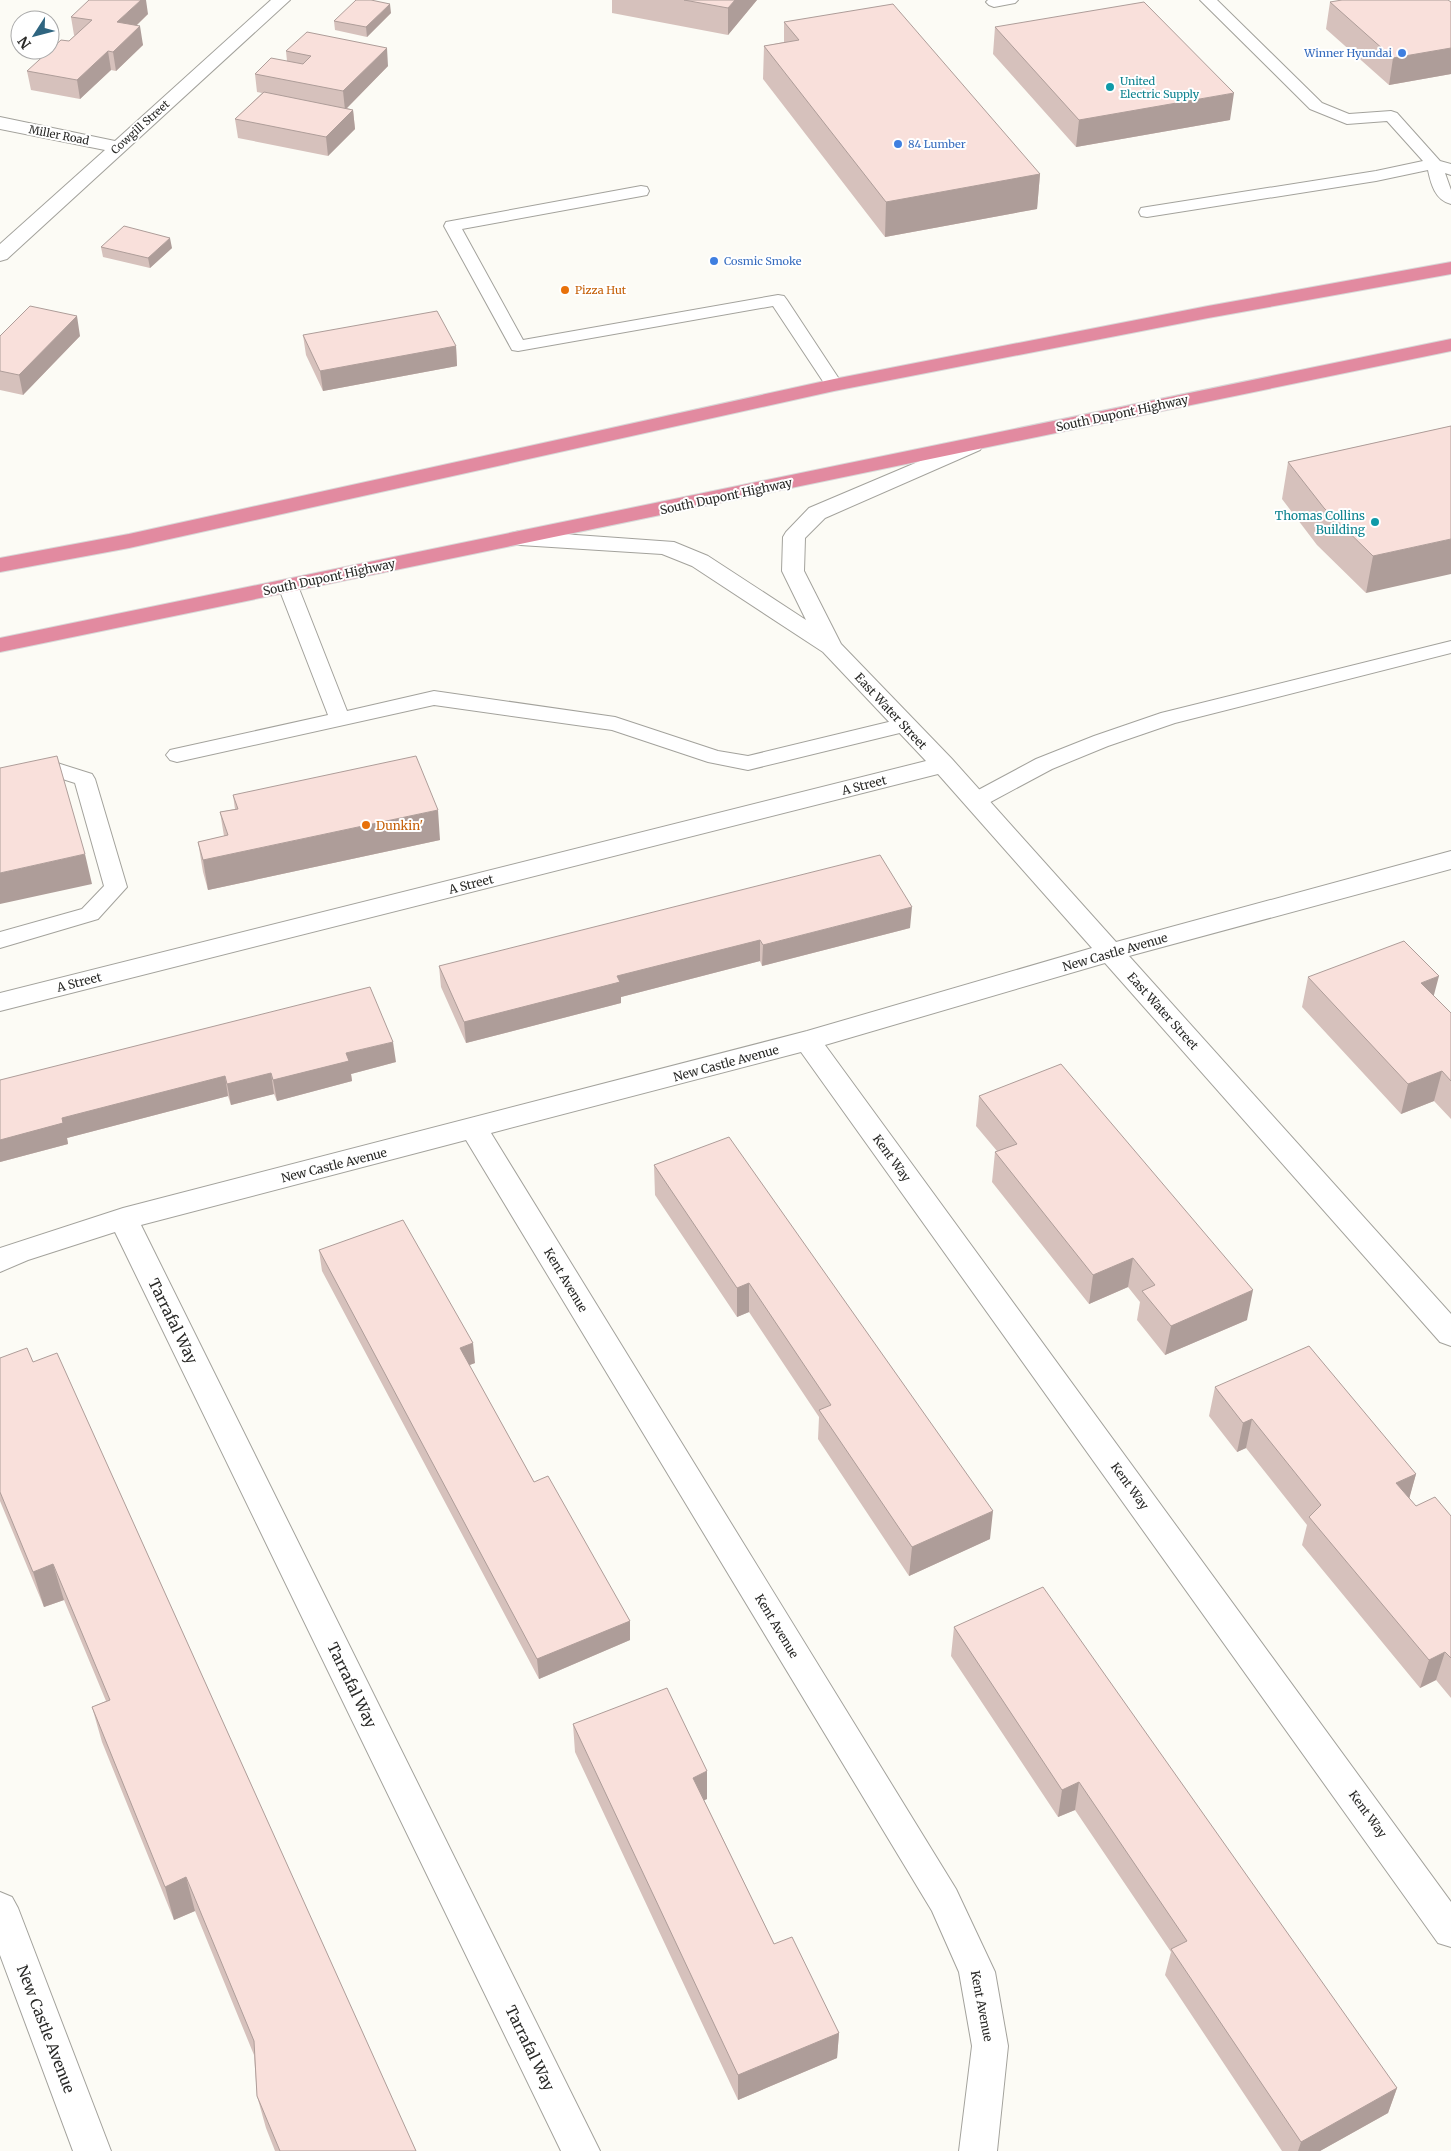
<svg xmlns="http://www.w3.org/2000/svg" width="1451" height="2151" font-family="Merriweather,serif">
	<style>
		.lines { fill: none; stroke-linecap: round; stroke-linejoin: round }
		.lane-casing { stroke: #a3a29c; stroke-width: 2 }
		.street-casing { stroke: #a3a29c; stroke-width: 2 }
		.highway-casing { stroke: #d8d8d8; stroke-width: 2 }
		.lane { fill: #fff; fill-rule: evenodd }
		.street { fill: #fff; fill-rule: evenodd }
		.highway { fill: #e28aa0; fill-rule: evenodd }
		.wall { fill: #d6c1bc }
		.shaded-wall { fill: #ae9d99 }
		.building { fill: #f9e0db; stroke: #ae9d99 }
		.shop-dot { fill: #3f7fe0; stroke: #fff; stroke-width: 2 }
		.culture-dot { fill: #0f9aa8; stroke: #fff; stroke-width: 2 }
		.food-dot { fill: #e8710a; stroke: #fff; stroke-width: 2 }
		.labels { text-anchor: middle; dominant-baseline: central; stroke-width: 4; stroke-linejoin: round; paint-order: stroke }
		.far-shop-label { font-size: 11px; fill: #366cbe; stroke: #fff; text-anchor: start }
		.far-culture-label { font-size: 11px; fill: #0d838f; stroke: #fff; text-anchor: start }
		.far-street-label { font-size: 11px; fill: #292927; stroke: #fff }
		.far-food-label { font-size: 11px; fill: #c56008; stroke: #fff; text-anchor: start }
		.street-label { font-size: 12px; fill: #292927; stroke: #fff }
		.culture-label { font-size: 12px; fill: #0d838f; stroke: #fff; text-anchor: end }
		.food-label { font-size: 12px; fill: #c56008; stroke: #fff; text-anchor: start }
		.near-street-label { font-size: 15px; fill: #292927; stroke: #fff }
	</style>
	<rect width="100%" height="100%" fill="#fcfbf5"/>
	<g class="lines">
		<defs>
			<path id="lane" d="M988,0h30l-3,3 -21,4 -5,-2 -3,-3z
				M1200,0h17l105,103 27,11 42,-3 6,2 43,48 11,3v11l-6,-2 6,17v14c-16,-4 -20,-20 -23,-34l-52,11 -229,36 -6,-1 -2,-4 2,-4 6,-1 229,-36 47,-10 -36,-40 -40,3 -37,-15z
				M641,186l6,1 2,4 -2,4 -185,34 61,111 255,-45 6,1 3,4 56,85 -3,4 -6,1 -6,-1 -55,-83 -255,45 -6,-1 -68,-124 2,-4z
				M288,580l7,2 3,4 49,125 87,-20 181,26 103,34 30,5 157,-38 7,2 3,5 -3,5 -164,40 -40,-8 -96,-32 -178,-25 -257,57 -7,-2 -4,-5 4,-5 158,-35 -50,-129 3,-4z
				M1451,641v12l-276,70 -67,23 -56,23 -69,37 -8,2 -8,-2 -3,-5 3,-5 69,-37 58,-23 67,-23z
				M54,762l38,12 3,5 32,108 -29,32 -98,29v-16l82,-23 22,-23 -29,-103 -22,-7 -53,11v-14z"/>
			<path id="street" d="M271,0h19l-283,259 -7,2v-17l105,-94 -105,-21v-12l115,24z
				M972,439l8,1 3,5 -3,5 -155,68 -20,20 -1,33 37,73 111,115 164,183 335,-91v18l-322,87 322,358v32l-11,-4 -335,-379 -280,82 626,857v45l-13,-4 -637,-891 -310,81 465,756 39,83 13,74 -11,105h-38l13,-105 -13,-74 -27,-61 -466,-771 -325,85 459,926h-39l-446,-919 -87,28 -28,12v-24l123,-40 684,-177 285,-83 -154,-174 -938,237v-18l926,-232 -103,-109 -131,-86 -30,-12 -142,-9 -8,-2 -3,-5 3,-5 8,-2 154,11 34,14 98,64 -24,-49 1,-34 3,-5 23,-24z
				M0,1892l12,5 6,11 93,243h-38l-73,-196z"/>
			<path id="highway" d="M1451,262v12l-243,44 -374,73 -705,157 -129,24v-14l129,-24 705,-155 374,-73z
				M1451,339v12l-1451,301v-14z"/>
		</defs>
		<use href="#lane" class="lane-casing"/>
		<use href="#street" class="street-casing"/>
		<use href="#highway" class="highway-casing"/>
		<use href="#lane" class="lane"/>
		<use href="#street" class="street"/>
		<use href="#highway" class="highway"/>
	</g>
	<path class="wall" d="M612,0h145l-29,35 -116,-22z
		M1330,2h121v72l-62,11 -63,-56z
		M391,13l-24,24 -32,-7 -1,-9z
		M148,14l-12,12 7,19 -27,26 -5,-1 -31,29 -49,-9 -4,-19 42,-30 6,-6h-1l-3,-18z
		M784,22l256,152 -3,35 -152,28 -122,-158 1,-33 20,-4z
		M995,27l235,93 -154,27 -83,-93z
		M286,51l102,15 -41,42 6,2 2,19 -27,27 -90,-18 -3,-19 27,-26 -5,-1 -2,-18 32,-13z
		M101,247l71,1 -22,20 -47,-11z
		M303,335l153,11 1,20 -134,25 -17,-36z
		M0,336h80l-57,59 -23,-5z
		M1451,426l-85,167 -49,-48 -35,-46 6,-37z
		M233,795l207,45 -232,50 -5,-18 -5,-30 26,-6 -4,-24 15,-3z
		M910,928l-148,38 -2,-5 -139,36v6l-155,40 -25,-56 -2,-21z
		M1308,977l126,19 17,17v106l-17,-18 -33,13 -99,-107z
		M396,1062l-45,12 1,7 -75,20 -3,-7 -43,11 -3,-9 -161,42 1,6 -68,18v-82z
		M979,1096l268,224 -82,35 -28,-35 3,-18 -12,-15 -39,17 -97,-122 3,-30 2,-1 -21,-25z
		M654,1165l336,374 -81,37 -91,-137 1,-22 -70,-105 -12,5 -82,-122z
		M319,1250l156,113 -6,2 65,117 96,139v19l-91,39 -217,-408z
		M0,1358l33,4 383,789h-141l-9,-23 -9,-32 -3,-41 -59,-144 -21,9 -72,-178 -10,-35 14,-6 -42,-101 -20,7 -44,-106z
		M1215,1387l201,87 -7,24 7,8 35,10v182l-15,-18 -16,8 -118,-143 5,-20 -61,-77 -9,4 -28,-36z
		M954,1627l443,461 -9,25 -68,38h-38l-117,-176 6,-23 -96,-142 -17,7 -107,-161z
		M573,1724l134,47v28l-3,1 70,144 65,89 -2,25 -99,42 -163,-348z"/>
	<path class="shaded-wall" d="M141,0h5l2,14 -28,27 -3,-19z
		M735,0h22l-29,35v-27z
		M390,4l1,9 -24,24 -1,-10z
		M140,26l3,19 -27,26 -3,-19z
		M387,48l1,18 -43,44 -2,-19z
		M1451,48v26l-62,11 4,-27z
		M108,51l3,19 -31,29 -3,-19z
		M1234,93l-4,27 -154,27 3,-27z
		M353,110l2,19 -27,27 -2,-19z
		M1040,174l-3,35 -152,28 1,-35z
		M170,238l2,10 -22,20 -2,-10z
		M77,316l3,20 -57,59 -4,-20z
		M456,346l1,20 -134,25 -3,-20z
		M1451,539v35l-85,19 7,-37z
		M438,810l2,30 -232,50 -5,-30z
		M85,854l7,30 -92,20v-31z
		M912,907l-2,21 -148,38 1,-21z
		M760,940v21l-139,36v6l-155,40 -2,-21 153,-46z
		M1439,976l-8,30 -10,-23z
		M393,1042l3,20 -45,12 1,7 -75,20 -4,-21 73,-27z
		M1442,1071l-8,30 -33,13 7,-30z
		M271,1073l3,21 -43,11 -4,-21z
		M225,1076l3,20 -161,42 1,6 -68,18v-22l62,-22z
		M1133,1258l-5,29 -39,17 4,-29z
		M749,1283v29l-12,5v-29z
		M1253,1290l-6,30 -82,35 6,-29z
		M473,1343l2,20 -13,5 -2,-20z
		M1252,1419l-6,29 -9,4 6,-29z
		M1416,1474l-8,29 -12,-20z
		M993,1511l-3,28 -81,37 3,-29z
		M53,1564l11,36 -20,7 -11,-35z
		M630,1621v19l-91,39 -2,-20z
		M1445,1652l-9,28 -16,8 9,-28z
		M707,1771v28l-14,6v-27z
		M1079,1782l-4,28 -17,7 4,-27z
		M186,1877l9,34 -21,9 -9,-33z
		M839,2033l-2,25 -99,42v-25z
		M1397,2088l-9,25 -68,38h-22l3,-9z"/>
	<path class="building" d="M89,0h52l-24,22 23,4 -27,26 -5,-1 -31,29 -50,-9 34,-31 8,1 23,-21 -21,-3z
		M356,0h15l19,4 -24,23 -32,-6z
		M684,0h51l-7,8z
		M1342,0h106l3,2v46l-58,10 -63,-56z
		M1144,2l90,91 -155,27 -84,-93z
		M893,4l147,170 -154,28 -122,-156 35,-6 -15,-18z
		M307,32l80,16 -44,43 -88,-17 16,-16 32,6 8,-8 -25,-5z
		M264,92l89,18 -27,27 -91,-18z
		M124,226l46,12 -22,20 -47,-11z
		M30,306l47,10 -58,59 -19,-4v-35z
		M437,311l19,35 -136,25 -17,-36z
		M1451,426v113l-78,17 -49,-48 -36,-46z
		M57,756l28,98 -85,19v-105z
		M416,756l22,54 -235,50 -5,-18 30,-7 -8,-23 18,-3 -5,-14z
		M880,855l32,52 -149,38 -3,-5 -143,36 3,6 -156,40 -25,-56z
		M1404,941l35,35 -18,7 30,30v68l-9,-10 -34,13 -100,-107z
		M370,987l23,55 -47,11 3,8 -76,19 -2,-7 -44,11 -2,-8 -163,42 1,5 -63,17v-60z
		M1061,1064l192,226 -82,36 -29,-35 13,-6 -22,-27 -40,17 -98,-123 22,-8 -38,-48z
		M729,1137l264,374 -81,36 -93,-137 12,-5 -82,-122 -12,5 -83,-123z
		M403,1220l70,123 -13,5 74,134 14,-6 82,145 -93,38 -218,-409z
		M1309,1346l107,128 -20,9 20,23 19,-9 16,19v142l-6,-6 -16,8 -120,-143 12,-12 -69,-86 -9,4 -28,-36z
		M27,1348l6,14 24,-9 359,798h-136l-23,-55 -3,-55 -68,-164 -21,10 -73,-180 18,-7 -57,-136 -20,8 -33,-80v-134z
		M1043,1587l354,501 -96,54 -130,-193 16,-8 -108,-159 -17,8 -108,-163z
		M667,1688l40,83 -14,7 81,166 18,-7 47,96 -101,42 -165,-351z"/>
	<g class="shop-dot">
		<circle cx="1402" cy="53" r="5"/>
		<circle cx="898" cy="144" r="5"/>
		<circle cx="714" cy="261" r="5"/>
	</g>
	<g class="culture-dot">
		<circle cx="1110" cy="87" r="5"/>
		<circle cx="1375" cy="522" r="5"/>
	</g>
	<g class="food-dot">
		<circle cx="565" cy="290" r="5"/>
		<circle cx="366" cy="825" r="5"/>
	</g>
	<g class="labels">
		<g class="far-shop-label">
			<text x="1392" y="53" text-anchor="end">Winner Hyundai</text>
			<text x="908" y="144">84 Lumber</text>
			<text x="724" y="261">Cosmic Smoke</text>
		</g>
		<g class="far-culture-label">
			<text x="1120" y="81">United<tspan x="1120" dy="13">Electric Supply</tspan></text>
		</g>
		<g class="far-street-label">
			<text transform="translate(140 127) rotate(-42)">Cowgill Street</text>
			<text transform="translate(59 135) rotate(11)">Miller Road</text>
		</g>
		<g class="far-food-label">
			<text x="575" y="290">Pizza Hut</text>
		</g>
		<g class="street-label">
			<text transform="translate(1122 413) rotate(-12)">South Dupont Highway</text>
			<text transform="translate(726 496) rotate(-12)">South Dupont Highway</text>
			<text transform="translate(329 577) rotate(-12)">South Dupont Highway</text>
			<text transform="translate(891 711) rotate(47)">East Water Street</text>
			<text transform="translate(864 785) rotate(-14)">A Street</text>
			<text transform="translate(471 884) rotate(-14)">A Street</text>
			<text transform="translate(1115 952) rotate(-16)">New Castle Avenue</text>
			<text transform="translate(79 982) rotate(-14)">A Street</text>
			<text transform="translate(1163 1011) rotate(48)">East Water Street</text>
			<text transform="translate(726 1063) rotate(-15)">New Castle Avenue</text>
			<text transform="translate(892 1158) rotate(54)">Kent Way</text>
			<text transform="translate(334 1165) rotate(-14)">New Castle Avenue</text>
			<text transform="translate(566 1280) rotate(59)">Kent Avenue</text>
			<text transform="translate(1130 1486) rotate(54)">Kent Way</text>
			<text transform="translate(777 1626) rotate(59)">Kent Avenue</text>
			<text transform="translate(1368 1814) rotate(54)">Kent Way</text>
			<text transform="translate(982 2006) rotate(79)">Kent Avenue</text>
		</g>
		<g class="culture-label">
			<text x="1365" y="515">Thomas Collins<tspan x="1365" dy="14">Building</tspan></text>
		</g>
		<g class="food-label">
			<text x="376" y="825">Dunkin'</text>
		</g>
		<g class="near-street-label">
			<text transform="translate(173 1321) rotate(64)">Tarrafal Way</text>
			<text transform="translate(352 1685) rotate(64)">Tarrafal Way</text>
			<text transform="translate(46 2029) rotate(69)">New Castle Avenue</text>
			<text transform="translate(530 2048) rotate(64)">Tarrafal Way</text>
		</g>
	</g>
	<g transform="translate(35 35) rotate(234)"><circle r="24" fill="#ffffff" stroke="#a9a9a9"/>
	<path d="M0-4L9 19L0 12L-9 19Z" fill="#2f6580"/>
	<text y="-8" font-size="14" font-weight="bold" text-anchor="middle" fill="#292927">N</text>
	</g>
</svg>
